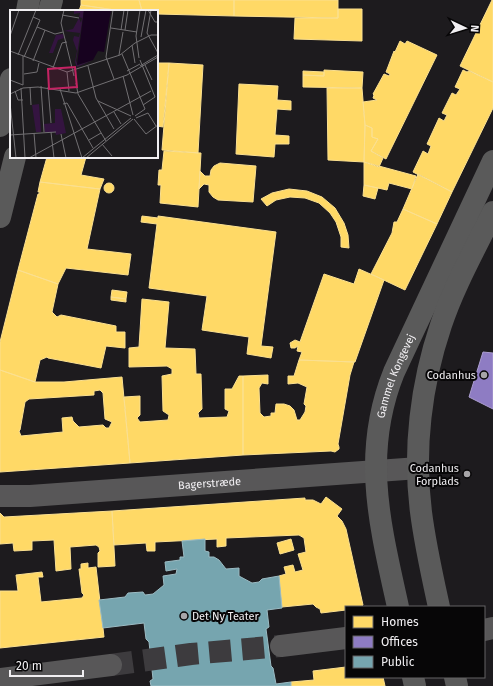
<svg xmlns="http://www.w3.org/2000/svg" width="493" height="686" font-family="'Fira Sans',sans-serif">
	<style>
		.homes { fill: #ffd966; stroke: #fbe090; fill-rule: evenodd }
		.offices { fill: #8e7cc3; stroke: #ac9ed1 }
		.public { fill: #76a5af; stroke: #9bbbc3 }
		.lines { fill: none; stroke-linecap: round; stroke-linejoin: round }
		.street-tunnel { stroke: #3d3b3e; stroke-width: 22; stroke-dasharray: 22 11; stroke-linecap: butt }
		.street { stroke: #585758; stroke-width: 22 }
		.secondary { stroke: #5a5a5a; stroke-width: 22 }
		.poi-dot { fill: #a7a5a8; stroke: #070607; stroke-width: 1.5 }
		.labels { text-anchor: middle; dominant-baseline: central; stroke-width: 4; stroke-linejoin: round; paint-order: stroke }
		.poi-label { font-size: 11px; fill: #f1eff2; stroke: #070607; text-anchor: end }
		.street-label { font-size: 11px; fill: #f1eff2; stroke: #070607 }
		.inset-road { fill: none; stroke: #727073; stroke-width: 1 }
		.view { fill: #c42363; fill-opacity: 0.15; stroke: #c42363; stroke-width: 2 }
		.inset-edge { fill: none; stroke: #f1eff2; stroke-width: 2 }
	</style>
	<rect width="100%" height="100%" fill="#1d1b1e"/>
	<path class="homes" d="M81,0h58l3,11h-20l-41,-6z
		M139,0h95v16l-77,-2v-3h-15z
		M234,0h104v18l-104,-2z
		M492,0h1v82l-33,-16z
		M81,5l41,6h-43z
		M338,9h24v32l-68,-2 1,-21h43z
		M400,41l5,3 2,-3 30,14 -51,104 -15,-8 7,-12 -6,-2v-9l-7,-3 -2,-23 14,-2 -4,-2 1,-3 -1,-1 11,-20 5,2 1,-2 -4,-2 8,-21 1,1z
		M157,63h12l-6,64 -6,-1z
		M169,63l34,2 -5,88 -36,-3z
		M324,70l39,2 -1,16 -59,-1v-12l21,1z
		M463,70l4,2 2,-1 24,11v26l-41,84 -39,-20 10,-21 5,3 3,-8 -4,-2 12,-26 5,3 3,-6 -5,-2 10,-20 4,2 4,-6 -5,-2z
		M303,71l21,1v4l-21,-1z
		M239,84l39,2 -1,14 14,1v9l-14,-1 -2,26 14,1v8h-14l-1,13 -38,-3z
		M327,88h35l3,37 -1,37 -36,-2z
		M365,125l7,3v9l6,2 -7,12 12,7 -4,9 -15,-5z
		M164,151l37,2 -3,54 -38,-4 1,-18h-3l1,-15h3z
		M47,157h39l-5,18 23,4 -4,10 -60,-7z
		M364,162l52,14 -4,13 -23,-6 -2,7 -23,-5z
		M220,163l36,3 -3,36 -35,-2 -5,-3 -4,-5v-7l-5,-1 -5,5 1,-18 5,5h5l1,-6 3,-4z
		M418,174l34,18 -15,32 -34,-15z
		M40,182l60,7 -13,60 44,5 -3,21 -62,-7 -8,16 -40,-14 20,-76h1l1,-2h-2z
		M104 188a5 5 0 1 1 10 0a5 5 0 1 1-10 0Z
		M364,185l14,3 -3,11 -12,-3z
		M289,189l18,2 15,6 13,11 9,15 4,12 1,13 -8,-1v-10l-5,-15 -6,-9 -11,-10 -14,-5 -15,-1 -14,3 -9,6 -6,-7 11,-6z
		M403,209l34,15 -32,66 -34,-16 21,-41 2,-11h3z
		M142,216l16,2v-2l118,16 -15,114 12,1 -2,11 -24,-4 2,-17 -47,-7 5,-34 -58,-8 8,-64 -16,-2z
		M359,269l25,11 -29,82 -56,-2 3,-8 -5,-1 1,-5 -3,2h-4l-1,-5 5,-3 5,2 24,-68 30,10z
		M18,270l40,14 -6,28 5,5 4,-2 55,11v6h9v16l-19,-2 -5,22 -53,-10 -1,-1 -7,3 -5,22 -35,-12v-28z
		M112,290l15,2 -1,7 -15,-2z
		M111,297l15,2v3l-15,-2z
		M142,299l27,3 -4,46 30,1 1,25h5l1,35 -4,4 1,5 28,-1 2,-6 -4,-2v-20h7l7,-13h4v79l-113,8 -6,-66 16,-1v19l-3,3 3,4 28,-2 1,-5 -6,-4 -1,-35 10,-2v-5l-5,-3 -38,1v-19l10,-1z
		M299,360l55,2 -4,13 -12,69 1,3v2l-4,3 -4,-1 -88,4v-79l25,-1v9l-6,-1 -3,5 1,25 4,4 7,-1v-3h4l1,-9h8l6,2 4,4 3,10h3l5,-8 1,-6 -2,-2 3,-17 -9,-4 -10,1v-8h6z
		M0,370l35,12h29l58,-5 8,86 -130,9zM100,390l3,3 2,26 7,3 -3,6h-3l-3,-3 -24,2 -6,-6 -1,-4 -10,1 1,14 -42,4 -2,-5 1,-1 5,-28 4,-3 65,-4v-4z
		M326,497l16,12 -5,7 5,5 4,8 17,76 -2,2h-15v3l-25,3 -1,-4 -4,-2 -3,-3 -31,3 -3,-31 7,-2 -2,-7 9,-2 2,7 8,-2 -5,-16 8,-2 -2,-14 -5,-3 -73,3v8l-9,1v-8l-62,3v9h-8l-1,-8 -32,2 -2,-34 193,-13v2h8l8,4z
		M112,511l3,55 -17,1v-14l2,-2 -1,-4 -3,-2 -26,2 1,22 -15,2 -2,-31 -22,1v9l-18,1 -1,-8 -13,1v-31l4,4z
		M291,539l3,11 -14,4 -3,-11z
		M88,563v5l8,-1 8,70 -104,11v-57h18l-2,-16 26,-3 1,5h-5l3,25 41,-4 2,-3 -2,-2 -3,-24h2v-5z
		M346,667v10h37l2,9h-94v-4l23,-2 -1,-9z"/>
	<path class="offices" d="M483,352l10,1v56l-24,-12z"/>
	<path class="public" d="M205,539v12l4,1v5h5l5,3 7,9 13,-1v8l13,7 7,-1 3,-3 17,-3 3,32 -15,2 2,17 -3,2 5,37 2,2 3,16 15,-2v4h-140l-1,-5 3,-2 -4,-37 -3,-3 -2,-16 -41,5 -4,-28 26,-3 3,-4 15,-1 2,3 8,-1 11,-9 -1,-9 13,-2 1,-5 -11,2 -1,-9 15,-2v-3h4l-2,-16z"/>
	<g class="lines">
		<path class="street-tunnel" d="M111,665l80,-11 90,-8"/>
		<g class="street">
			<path id="s1" d="M0,496h30l389,-28"/>
			<path d="M484,630l9,-2"/>
			<path d="M281,646l65,-8"/>
			<path d="M0,679l111,-14"/>
		</g>
		<g class="secondary">
			<path d="M27,11l2,-11"/>
			<path d="M49,11l3,-11"/>
			<path d="M0,126l11,-47"/>
			<path d="M0,217l15,-60"/>
			<path id="s2" d="M398,607c-18,-82 -37,-153 -4,-235l99,-211"/>
			<path d="M439,607c-7,-32 -14,-63 -18,-95 -8,-62 0,-128 20,-187 13,-39 34,-76 52,-113"/>
			<path d="M413,677l2,9"/>
			<path d="M455,677l2,9"/>
		</g>
	</g>
	<g class="poi-dot">
		<circle cx="484" cy="375" r="4"/>
		<circle cx="467" cy="474" r="4"/>
		<circle cx="184" cy="616" r="4"/>
	</g>
	<g class="labels">
		<g class="poi-label">
			<text x="476" y="375">Codanhus</text>
			<text x="459" y="468">Codanhus<tspan x="459" dy="13">Forplads</tspan></text>
			<text x="192" y="616" text-anchor="start">Det Ny Teater</text>
		</g>
		<g class="street-label">
			<text stroke="none"><textPath href="#s2" startOffset="236">Gammel Kongevej</textPath></text>
			<text stroke="none"><textPath href="#s1" startOffset="210">Bagerstræde</textPath></text>
		</g>
	</g>
	<g transform="translate(10 10)">
		<rect width="148" height="148" fill="#1d1b1e"/>
		<path d="M64,0h10l-8,51 2,4 15,-5 -16,7 -2,-5 2,-11 -4,-11 1,-4 5,1 1,-4 -16,-2 9,-2 6,-11 2,5 1,-5 -3,-1 1,-4 -6,1zM53,24l1,4 -6,2 -5,13h-4l7,-18zM29,94l2,28h-5l-4,-27zM45,99h6l5,24 -10,2 -1,-3h-10l-1,-8 11,-1z" fill="#341440"/>
		<path d="M74,0h27l-7,42 -6,-1 -5,9 -16,5z" fill="#17021f"/>
		<path class="inset-road" d="M54,0l-3,13 13,53M103,0l-7,47 8,22M138,0l7,12h3M141,0l-4,23 11,20M52,5l17,3M27,17l18,7 8,-2M101,18l26,4M111,20l3,-20M115,20l3,-20M0,26l9,-26M131,27l5,-27M122,35l3,18M0,41l57,21 53,-17 15,-12 16,-8h7M112,44l23,55 -10,7M8,45l18,-45M109,45l4,-23M13,46v29M14,47l16,-37 -7,-3M129,48l-3,-22 4,-26M130,50l15,37 -12,8M23,51l12,-31M135,55l7,15M78,56l8,32 18,31M130,56l18,-11M43,58l9,-25 5,-1M117,61l13,-7M57,62l2,19M14,64l13,-2 2,-9M113,66l10,39M0,70l13,5M66,73l2,11 28,47M31,76l3,46M20,77l1,18M38,77l3,36M11,78l4,70M50,79l22,69M5,81l3,9h5M0,84l13,-6 15,-1 38,6 51,-18 31,-18M88,91l33,15M0,93l6,55M53,94l4,-1 26,45M104,102l7,12M126,108l12,-5 8,13M124,109l12,15M41,122l3,26M24,123l2,25M51,124l5,24M136,124l12,-9M0,125l46,-3M79,130l12,-7M92,134l10,12M19,148l122,-67M72,148l49,-40M76,148l47,-39"/>
		<path class="view" d="M65,57l2,20 -28,2 -1,-20z"/>
		<rect width="148" height="148" class="inset-edge"/>
	</g>
	<rect x="345" y="606" width="140" height="72" fill="#070607" stroke="#656365"/>
	<rect x="353" y="616" width="20" height="12" fill="#ffd966" stroke="#656365"/>
	<text x="381" y="626" font-size="12" fill="#f1eff2">Homes</text>
	<rect x="353" y="636" width="20" height="12" fill="#8e7cc3" stroke="#656365"/>
	<text x="381" y="646" font-size="12" fill="#f1eff2">Offices</text>
	<rect x="353" y="656" width="20" height="12" fill="#76a5af" stroke="#656365"/>
	<text x="381" y="666" font-size="12" fill="#f1eff2">Public</text>
	<g transform="translate(465 28) rotate(94)" stroke="#070607" stroke-width="3" paint-order="stroke">
	<path d="M0-3L7 15L0 10L-7 15Z" fill="#f1eff2"/>
	<text y="-6" font-size="11" font-weight="bold" text-anchor="middle" fill="#f1eff2">N</text>
	</g>
	<path d="M10 670v6h73v-6" fill="none" stroke="#f1eff2" stroke-width="2"/>
	<text x="16" y="670" font-size="12" fill="#f1eff2" stroke="#070607" stroke-width="3" paint-order="stroke">20 m</text>
</svg>
